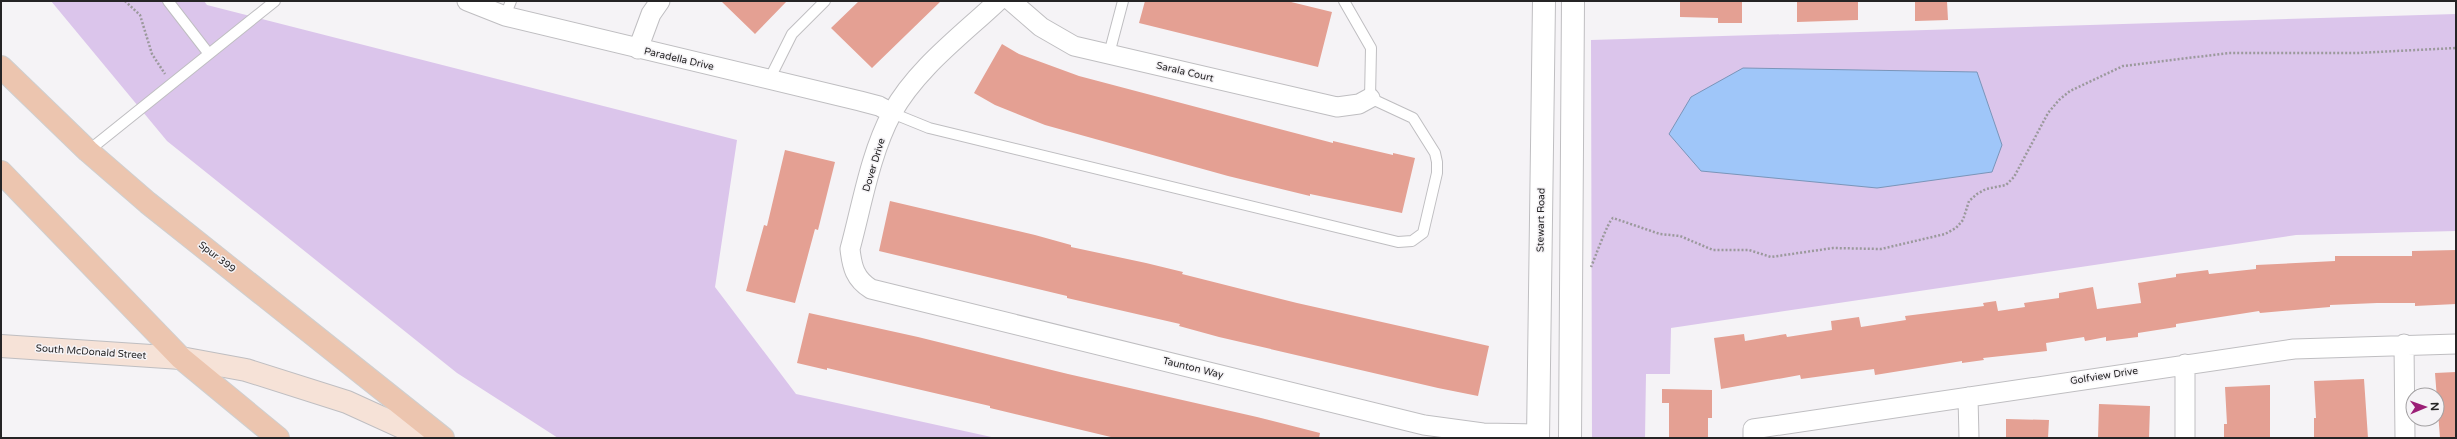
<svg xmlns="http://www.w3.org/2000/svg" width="2457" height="439" font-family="'Varela Round',sans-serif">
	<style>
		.green { fill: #dbc5eb }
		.water { fill: #9fc6f9; stroke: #7a95b9 }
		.building { fill: #e4a093 }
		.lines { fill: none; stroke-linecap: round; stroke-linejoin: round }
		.service-casing { stroke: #bfbec1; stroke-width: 12 }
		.minor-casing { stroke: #bfbec1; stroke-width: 21 }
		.tertiary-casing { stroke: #bfbec1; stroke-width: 24 }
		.secondary-casing { stroke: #bfbec1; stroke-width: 24 }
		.primary-casing { stroke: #cfcfcf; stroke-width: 24 }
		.path { stroke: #9b999c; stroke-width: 2.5; stroke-dasharray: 2 2; stroke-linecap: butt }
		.service { stroke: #fff; stroke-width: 10 }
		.minor { stroke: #fff; stroke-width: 19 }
		.tertiary { stroke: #fff; stroke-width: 22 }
		.secondary { stroke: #f6e2d7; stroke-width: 22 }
		.primary { stroke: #ecc5af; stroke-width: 22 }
		.labels { text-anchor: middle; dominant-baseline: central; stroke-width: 3; stroke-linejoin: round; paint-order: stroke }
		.street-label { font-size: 10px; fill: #252425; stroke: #f5f3f6 }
	</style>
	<rect width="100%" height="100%" fill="#f5f3f6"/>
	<path class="green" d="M51,1h153l3,4 530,135 -22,147 81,107 200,44h-438l-101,-65 -290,-232z
		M2456,14v217l-160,4 -625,93 -1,46h-24l-1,64h-53l-1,-398z"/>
	<path class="water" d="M1743,68l234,4 25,73 -10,27 -115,16 -176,-17 -32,-37 22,-37z"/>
	<path class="building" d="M721,1h66l-32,33z
		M859,1h82l-69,67 -41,-40z
		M1145,1h142l45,11 -14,55 -179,-44z
		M1680,1h62v22h-24v-5l-38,-1z
		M1797,1h61v19l-61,2z
		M1915,1h32l1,19 -33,1z
		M1002,44l17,10 60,22 254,67v-2l60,14v-2l22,5 -13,55 -92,-19v2l-82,-20 -183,-51 -50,-20 -21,-12z
		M785,150l50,12 -17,68 -3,-1 -20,74 -49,-12 18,-66 3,1z
		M890,201l145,34 36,10v2l75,16 37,9 -1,2 115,29 192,43 -11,50 -40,-8 -219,-51 -40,-11 1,-2 -113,-26v-2l-188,-45z
		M2456,250v54l-41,2v-3h-38l-47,2v2l-70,6 -1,-2 -83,13v3l-38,6v4l-32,4v-4l-21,4 -1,-4 -38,6 1,8 -64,7 1,2 -22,3v-2l-87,14 -1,-6 -73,10 -1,-4 -79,14 -7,-51 30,-4 1,7 41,-7 1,3 45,-7 -1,-9 28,-4 2,10 45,-7 -1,-4 79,-10 -1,-3 13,-2 2,10 27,-4 -1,-4 35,-5v-5l34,-6 4,22 44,-6 -3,-20 38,-6v-3l32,-4 1,4 47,-5v-4l79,-4v-5h77v-5z
		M809,313l109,24 150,37 189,43 63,16 -1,5h-204l-125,-30v-2l-163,-38v2l-30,-7z
		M2456,372v66h-16l-5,-65z
		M2364,379l4,59h-54v-20h2l-2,-37z
		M2270,385v53h-46v-14h3l-2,-37z
		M1662,389l50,1v28h-4v20h-39v-35h-7z
		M2099,404l51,2 -1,32h-51z
		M2006,419l43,1 -1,18h-42z"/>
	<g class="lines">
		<defs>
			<path id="service" d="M168,1l41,53
				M505,16l6,-15
				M1109,54l14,-53
				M769,80l23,-46 33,-33
				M892,113l37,15 469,114 14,-1 11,-8 14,-60v-11l-2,-9 -22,-35 -43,-20 1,-50 -27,-47
				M88,151l187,-150"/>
			<path id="minor" d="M467,1l38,15 355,85 19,5 13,7
				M998,1c-36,34 -82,68 -106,112 -22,41 -30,92 -42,136 2,18 5,30 21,40l553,136 59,8 55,1
				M1011,1l30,26 33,19 263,61 22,-3 11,-6
				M638,49l13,-35 9,-13
				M2404,344l1,94
				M2185,364v74
				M1968,397l1,41
				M1753,438v-9l541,-80 162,-5"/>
			<path id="tertiary" d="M1538,438l6,-437
				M1570,438l3,-437"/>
			<path id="secondary" d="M1,346l180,12 65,12 101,32 79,36"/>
			<path id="primary" d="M1,67l87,84 60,52 295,235
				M1,172l180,186 97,80"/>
		</defs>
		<use href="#service" class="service-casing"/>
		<use href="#minor" class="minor-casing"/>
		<use href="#tertiary" class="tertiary-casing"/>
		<use href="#secondary" class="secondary-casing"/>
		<use href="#primary" class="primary-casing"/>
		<path class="path" d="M125,1l15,14 12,39 13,20
			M1591,267c4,-9 17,-46 22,-49l47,16 20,2 33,14h36l22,7 62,-9 48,1 64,-15 11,-6 7,-8 6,-19 8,-7 9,-5 20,-4 8,-8 34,-64 11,-13 11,-9 53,-25 106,-13h128l99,-5"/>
		<use href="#service" class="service"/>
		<use href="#minor" class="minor"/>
		<use href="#tertiary" class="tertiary"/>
		<use href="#secondary" class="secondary"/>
		<use href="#primary" class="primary"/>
	</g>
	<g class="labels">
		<g class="street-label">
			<text transform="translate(679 59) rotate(13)">Paradella Drive</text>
			<text transform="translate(1185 72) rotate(13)">Sarala Court</text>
			<text transform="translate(874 165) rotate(-73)">Dover Drive</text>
			<text transform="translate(1541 220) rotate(-89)">Stewart Road</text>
			<text transform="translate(217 257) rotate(38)">Spur 399</text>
			<text transform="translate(91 352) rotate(4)">South McDonald Street</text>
			<text transform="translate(1193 368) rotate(14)">Taunton Way</text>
			<text transform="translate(2104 376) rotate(-9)">Golfview Drive</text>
		</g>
	</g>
	<rect width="2457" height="439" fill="none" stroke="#252425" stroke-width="4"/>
	<g transform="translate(2425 407) rotate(88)"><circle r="19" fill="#f5f3f6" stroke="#a2a0a2"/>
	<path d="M0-3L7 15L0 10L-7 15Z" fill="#9b1e76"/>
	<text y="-6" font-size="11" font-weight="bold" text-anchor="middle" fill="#252425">N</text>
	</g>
</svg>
